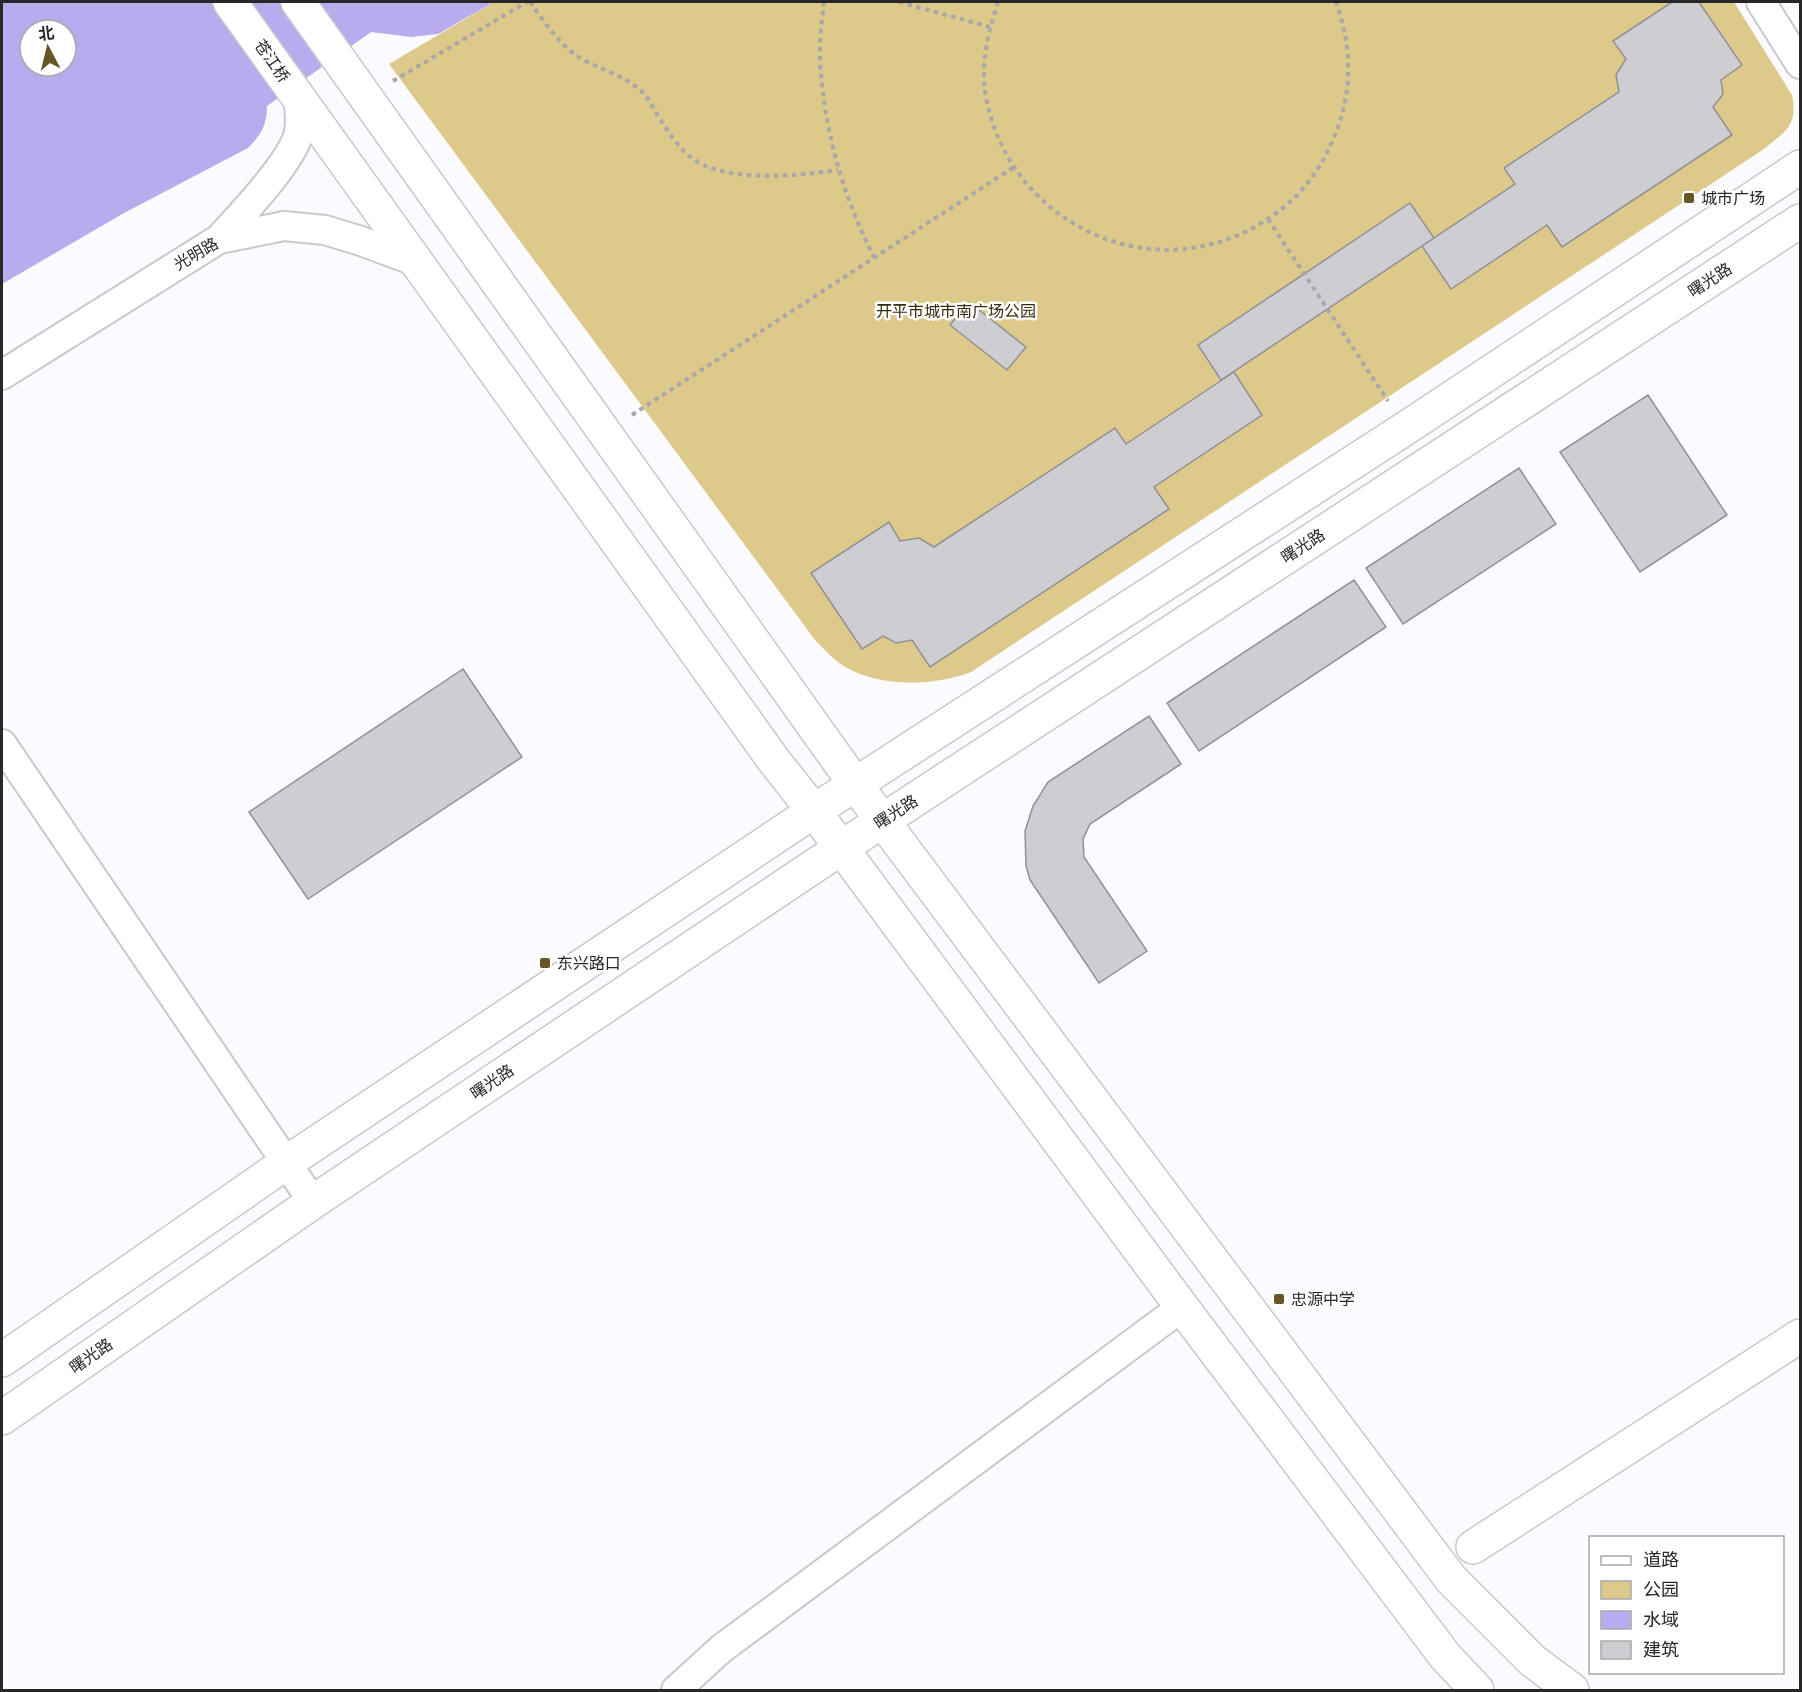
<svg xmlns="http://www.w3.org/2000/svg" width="1802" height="1692" font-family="Karla,'Noto Sans SC',sans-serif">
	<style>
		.green { fill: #ddc989 }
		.water { fill: #b8acee; fill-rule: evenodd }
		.building { fill: #ceced2; stroke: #919195; stroke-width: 1.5 }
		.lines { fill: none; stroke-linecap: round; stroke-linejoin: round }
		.street-casing { stroke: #c9c8cc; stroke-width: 32 }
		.secondary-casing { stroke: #c9c8cc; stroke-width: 36 }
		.path { stroke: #a8a7aa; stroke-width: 4; stroke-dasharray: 4.5 4.5; stroke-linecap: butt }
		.street { stroke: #fff; stroke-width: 28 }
		.secondary { stroke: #fff; stroke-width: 33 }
		.poi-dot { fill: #665623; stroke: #fff; stroke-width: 2 }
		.labels { text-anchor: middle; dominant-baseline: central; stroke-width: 5; stroke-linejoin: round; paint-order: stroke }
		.street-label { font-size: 16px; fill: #272728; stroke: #fff }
		.poi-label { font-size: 16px; fill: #272728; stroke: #fff; text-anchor: start }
		.park-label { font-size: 16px; fill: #372d0e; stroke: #fff }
	</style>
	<rect width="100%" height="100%" fill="#fbfafe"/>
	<path class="green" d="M494,2h1240l58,93c6,30 -6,36 -28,54l-793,523c-40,15 -95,16 -132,-9 -9,-7 -16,-15 -24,-23l-426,-576z"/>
	<path class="water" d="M2,2h492l-56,32 -27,3 -40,-5 -104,74c0,19 -6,29 -19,42l-124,65 -122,71zM30,30h36v36h-36z"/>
	<path class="building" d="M1672,2h27l43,63 -21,15 2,14 -10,13 19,28 -170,112 -15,-22 -96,64 -29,-43 93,-62 -11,-16 115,-76 -3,-17 10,-16 -13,-18z
		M1410,203l24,35 -213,142 -23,-35z
		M969,302l57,45 -19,23 -57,-45z
		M1234,372l28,43 -108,72 15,22 -239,158 -18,-27 -16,3 -13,-7 -21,13 -51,-76 78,-51 11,19 19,-3 15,9 181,-119 11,16z
		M1648,395l79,120 -87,57 -80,-120z
		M1519,468l37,56 -153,100 -37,-56z
		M1354,580l32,47 -187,124 -32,-48z
		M463,669l59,88 -214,142 -59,-87z
		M1149,716l32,48 -91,60 -7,15 1,18 63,94 -48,32 -69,-103 -4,-14 -1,-35 8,-25 15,-24z"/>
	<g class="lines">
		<defs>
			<path id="street" d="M1761,2l39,62
				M219,239c21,-23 74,-78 80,-107 2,-10 0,-23 0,-33
				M2,375l217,-136 65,-13 41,4 36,11 54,20
				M2,744l311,458
				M676,1690l45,-41 461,-342"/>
			<path id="secondary" d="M230,2l545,760 39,49 368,496 263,349 32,34
				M298,2l557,782 596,795 82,82 39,29
				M2,1360l284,-197 528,-352 592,-383 394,-261
				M2,1418l311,-216 540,-362 947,-619
				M1473,1547l327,-211"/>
		</defs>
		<use href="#street" class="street-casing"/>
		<use href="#secondary" class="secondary-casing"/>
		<path class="path" d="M530,2c13,18 26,38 44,52 20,14 46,19 65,35 11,9 15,22 23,33 6,9 12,18 19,26 30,38 114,28 157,22
			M824,2c-2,19 -5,40 -4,59 5,74 22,131 54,197
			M899,2l91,25
			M998,2c-9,28 -17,58 -13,89 20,133 171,204 284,127 29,-19 49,-44 63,-76 21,-48 21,-91 4,-140
			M393,81l134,-79
			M1268,219l120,182
			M632,415l382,-248"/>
		<use href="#street" class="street"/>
		<use href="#secondary" class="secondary"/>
	</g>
	<g class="poi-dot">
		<rect x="1683" y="192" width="12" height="12" rx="3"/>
		<rect x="539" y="957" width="12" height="12" rx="3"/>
		<rect x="1273" y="1293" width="12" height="12" rx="3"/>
	</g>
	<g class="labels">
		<g class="street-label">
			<text transform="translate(272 61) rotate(55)">苍江桥</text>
			<text transform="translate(196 254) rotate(-30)">光明路</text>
			<text transform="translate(1710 280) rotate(-33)">曙光路</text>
			<text transform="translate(1303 546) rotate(-33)">曙光路</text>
			<text transform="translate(896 812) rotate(-33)">曙光路</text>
			<text transform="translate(492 1082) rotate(-34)">曙光路</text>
			<text transform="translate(91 1356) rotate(-35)">曙光路</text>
		</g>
		<g class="poi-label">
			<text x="1701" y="198">城市广场</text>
			<text x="557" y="963">东兴路口</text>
			<text x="1291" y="1299">忠源中学</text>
		</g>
		<g class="park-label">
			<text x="956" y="311">开平市城市南广场公园</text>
		</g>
	</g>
	<rect width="1802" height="1692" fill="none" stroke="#272728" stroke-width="6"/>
	<rect x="1589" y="1536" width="195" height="138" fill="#ffffff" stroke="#a9a9a9" stroke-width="1.5"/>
	<rect x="1601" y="1556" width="30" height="9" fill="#ffffff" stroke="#a9a9a9" stroke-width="1.5"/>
	<text x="1643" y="1566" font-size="18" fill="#272728">道路</text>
	<rect x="1601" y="1581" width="30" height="18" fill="#ddc989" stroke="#a9a9a9" stroke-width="1.5"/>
	<text x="1643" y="1596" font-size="18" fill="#272728">公园</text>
	<rect x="1601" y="1611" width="30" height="18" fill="#b8acee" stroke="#a9a9a9" stroke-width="1.5"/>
	<text x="1643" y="1626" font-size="18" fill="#272728">水域</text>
	<rect x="1601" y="1641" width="30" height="18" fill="#ceced2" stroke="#a9a9a9" stroke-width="1.5"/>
	<text x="1643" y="1656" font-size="18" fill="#272728">建筑</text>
	<g transform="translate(48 48) rotate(353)"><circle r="28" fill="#ffffff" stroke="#a9a9a9" stroke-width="1.5"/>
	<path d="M0-4.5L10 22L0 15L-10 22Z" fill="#665623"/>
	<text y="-9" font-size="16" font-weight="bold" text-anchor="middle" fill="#272728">北</text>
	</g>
</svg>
